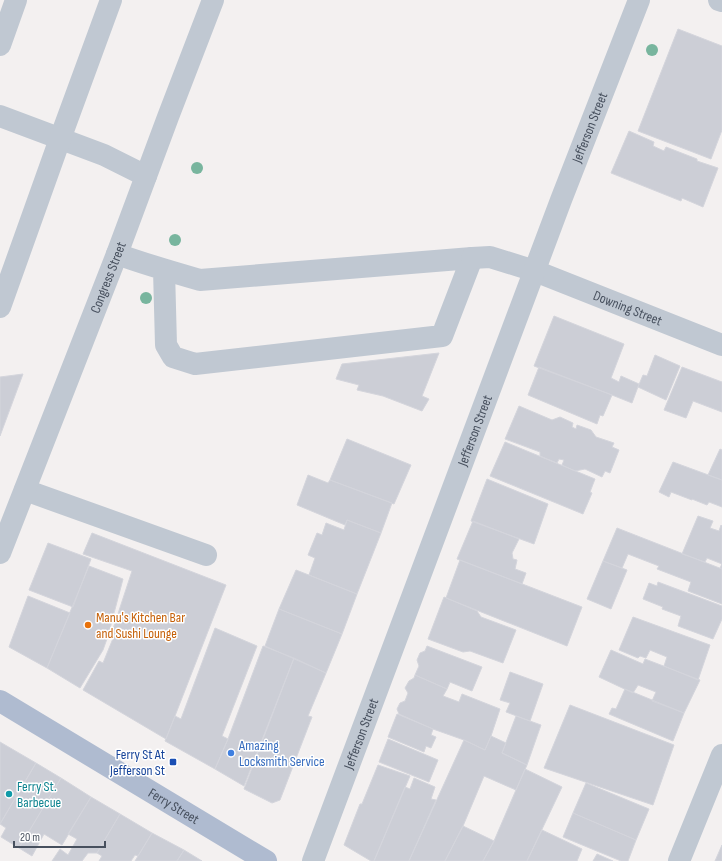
<svg xmlns="http://www.w3.org/2000/svg" width="722" height="861" font-family="'Sofia Sans Condensed',sans-serif">
	<style>
		.building { fill: #ccced6; stroke: #d4d5dc }
		.lines { fill: none; stroke-linecap: round; stroke-linejoin: round }
		.minor { stroke: #c0c8d2; stroke-width: 22 }
		.major { stroke: #afbbd0; stroke-width: 22 }
		.tree { fill: #78b59e }
		.food-dot { fill: #e8710a; stroke: #fff; stroke-width: 1.5 }
		.shop-dot { fill: #3f7fe0; stroke: #fff; stroke-width: 1.5 }
		.transit-dot { fill: #1a4fb4; stroke: #fff; stroke-width: 1.5 }
		.culture-dot { fill: #0f9aa8; stroke: #fff; stroke-width: 1.5 }
		.labels { text-anchor: middle; dominant-baseline: central; stroke-width: 3; stroke-linejoin: round; paint-order: stroke }
		.street-label { font-size: 14px; fill: #47505e; stroke: #fff }
		.food-label { font-size: 14px; fill: #c56008; stroke: #fff; text-anchor: start }
		.shop-label { font-size: 14px; fill: #366cbe; stroke: #fff; text-anchor: start }
		.transit-label { font-size: 14px; fill: #164399; stroke: #fff; text-anchor: end }
		.culture-label { font-size: 14px; fill: #0d838f; stroke: #fff; text-anchor: start }
	</style>
	<rect width="100%" height="100%" fill="#f3f0f0"/>
	<path class="building" d="M678,29l44,17v84l-11,29 -73,-28z
		M629,131l25,11 -1,4 11,5 2,-4 31,12v2l21,7 -15,39 -21,-9 -1,3 -70,-28z
		M554,316l70,28 -13,34 8,4 2,-6 18,8 -7,19 -20,-8 -78,-29z
		M439,353l-17,43 7,3 -7,12 -39,-15 -26,-6 2,-5 -23,-6 6,-15z
		M655,355l25,11 -14,34 -28,-13 5,-12 4,1z
		M539,367l73,28 -9,21 -3,-1 -3,9 -69,-29z
		M682,367l40,15v30l-29,-11 -7,17 -22,-8z
		M23,374l-23,62v-59z
		M519,406l33,14 8,-3 13,6 -1,4 4,2 1,-4 14,5 5,7 18,6 -2,4 7,3 -9,23 -5,-2 -3,6 -17,-8 -10,2 -13,-6 2,-5 -5,-1 -2,4 -17,-7v-4l-35,-13z
		M347,439l64,26 -17,39 -64,-24z
		M505,442l90,37 -5,13 2,1 -9,21 -93,-38z
		M720,449l2,1v30l-14,-5z
		M673,462l49,18v27l-13,-5 -2,3 -15,-6v1l-21,-8 -2,5 -10,-5z
		M308,475l20,8 2,-3 62,23 -11,30 -34,-13 -2,5 -48,-20z
		M487,479l61,25 -14,40 -63,-23z
		M698,516l15,5 -3,7 9,3 2,-6 1,1v43l-2,-1 2,-4 -15,-6 -2,4 -23,-8z
		M347,520l34,13 -24,61 -48,-19 6,-17 -7,-3 9,-22 5,2 4,-12 18,7z
		M473,521l46,18 -7,14 1,6 4,1 -2,9 11,4 -4,11 -65,-25z
		M617,528l105,41v35l-34,-13 3,-9 -34,-13 2,-3 -31,-12 -6,14 -19,-7z
		M92,533l134,52 -60,154 -83,-49 16,-29 4,2 11,-27 -3,-1 21,-64 -49,-17z
		M48,543l43,16 -18,48 -44,-17z
		M460,560l122,47 -15,39 -121,-48z
		M603,561l24,9 -16,39 -24,-10z
		M89,566l34,13 -15,57 -5,14 -23,38 -33,-20z
		M296,570l61,24 -15,40 -63,-25z
		M658,582l64,24v13l-9,20 -35,-13 3,-10 -19,-7 1,-2 -20,-8 6,-16 8,3z
		M28,596l42,17 -23,55 -38,-21z
		M444,597l33,14 4,6 35,13 -13,33 -33,-12 -7,1 -35,-13z
		M279,609l63,25 -16,39 -61,-27z
		M633,617l77,28 -12,35 -34,-14 3,-9 -17,-7 -4,8 -6,-2 -2,2 -19,-8z
		M215,628l42,18 -35,90 6,3 -13,30 -50,-28 10,-25 6,3z
		M263,646l31,12 -50,128 -29,-17 13,-30z
		M427,646l55,21 -10,24 -22,-9 -3,7 -32,-14 4,-9 -2,-6 3,-7 5,-2z
		M611,650l32,14 2,-5 55,21 -16,33 -32,-12 4,-9 -18,-7 -5,8 -34,-16z
		M294,658l32,15 -18,43 4,1 -32,83 -8,3 -28,-14z
		M510,672l33,12 -13,37 -24,-9 4,-9 -10,-3z
		M415,675l32,14 -4,7 16,6 3,-8 38,15 -9,27 -6,14 -21,-10 -31,-11 -34,-15 -2,-5 3,-6 5,-2 3,-8 -3,-5 4,-7 5,-3z
		M625,689l59,24 -11,28 -64,-27 3,-6 4,1z
		M570,705l104,40 -21,60 -109,-37z
		M397,714l36,15 -2,6 5,2 -5,11 -5,-2 -2,6 -36,-15z
		M516,716l25,9 -14,40 -25,-12z
		M491,736l15,7 -4,10 25,12 -11,25 -32,-14 -21,50 -18,35h-36l55,-121 21,10z
		M388,739l50,21 -9,22 -50,-20z
		M0,742l36,21 -36,61z
		M36,763l25,15 -42,70 -18,-11 5,-9 -6,-4z
		M378,765l32,11 -36,85h-3l-27,-16 16,-41h2z
		M525,769l37,18 -35,74h-44l11,-20z
		M61,778l30,19 -29,48 -18,-11 -12,22 -13,-8z
		M414,778l21,9 -4,12 5,1 -27,61h-35l31,-74 5,2z
		M586,783l63,26 -13,31 -63,-27z
		M91,797l29,17 -23,39h-9l-6,8h-30l8,-12 8,6 9,-16 -9,-5z
		M573,813l63,27 -8,21h-7l-58,-24z
		M120,814l32,19 -14,23 -3,-1 -4,6h-32l3,-5 -5,-3z
		M463,826l31,15 -11,20h-38z
		M542,830l40,19 -5,12h-50z
		M152,833l32,17 -7,11h-42z
		M722,845v16h-7z
		M184,850l18,11h-25z
		M597,854l16,7h-20z"/>
	<g class="lines">
		<g class="minor">
			<path d="M719,0l3,1"/>
			<path d="M0,45l16,-45"/>
			<path d="M0,116l104,39 42,21"/>
			<path d="M117,254c27,10 55,18 83,26l272,-22 -30,78 -247,28 -22,-7 -7,-12 -2,-75"/>
			<path id="s1" d="M472,258l18,-1 45,14 187,74"/>
			<path d="M0,307l60,-168 51,-139"/>
			<path d="M25,490l181,65"/>
			<path id="s2" d="M0,553l117,-299 51,-137 45,-117"/>
			<path id="s3" d="M313,861l248,-661 78,-200"/>
			<path d="M679,861l43,-106"/>
		</g>
		<path class="major" id="s4" d="M0,701l266,160"/>
	</g>
	<g class="tree">
		<circle cx="652" cy="50" r="6"/>
		<circle cx="197" cy="168" r="6"/>
		<circle cx="175" cy="240" r="6"/>
		<circle cx="146" cy="298" r="6"/>
	</g>
	<circle class="food-dot" cx="88" cy="625" r="4"/>
	<circle class="shop-dot" cx="231" cy="753" r="4"/>
	<rect class="transit-dot" x="169" y="758" width="8" height="8" rx="2"/>
	<circle class="culture-dot" cx="9" cy="794" r="4"/>
	<g class="labels">
		<g class="street-label">
			<text stroke="none"><textPath href="#s3" startOffset="784">Jefferson Street</textPath></text>
			<text stroke="none"><textPath href="#s2" startOffset="296">Congress Street</textPath></text>
			<text stroke="none"><textPath href="#s1" startOffset="165">Downing Street</textPath></text>
			<text stroke="none"><textPath href="#s3" startOffset="460">Jefferson Street</textPath></text>
			<text stroke="none"><textPath href="#s3" startOffset="136">Jefferson Street</textPath></text>
			<text stroke="none"><textPath href="#s4" startOffset="203">Ferry Street</textPath></text>
		</g>
		<g class="food-label">
			<text x="96" y="617">Manu's Kitchen Bar<tspan x="96" dy="16">and Sushi Lounge</tspan></text>
		</g>
		<g class="shop-label">
			<text x="239" y="745">Amazing<tspan x="239" dy="16">Locksmith Service</tspan></text>
		</g>
		<g class="transit-label">
			<text x="165" y="754">Ferry St At<tspan x="165" dy="16">Jefferson St</tspan></text>
		</g>
		<g class="culture-label">
			<text x="17" y="786">Ferry St.<tspan x="17" dy="16">Barbecue</tspan></text>
		</g>
	</g>
	<path d="M14 841v6h91v-6" fill="none" stroke="#47505e" stroke-width="2"/>
	<text x="20" y="841" font-size="12" fill="#47505e" stroke="#ffffff" stroke-width="3" paint-order="stroke">20 m</text>
</svg>
